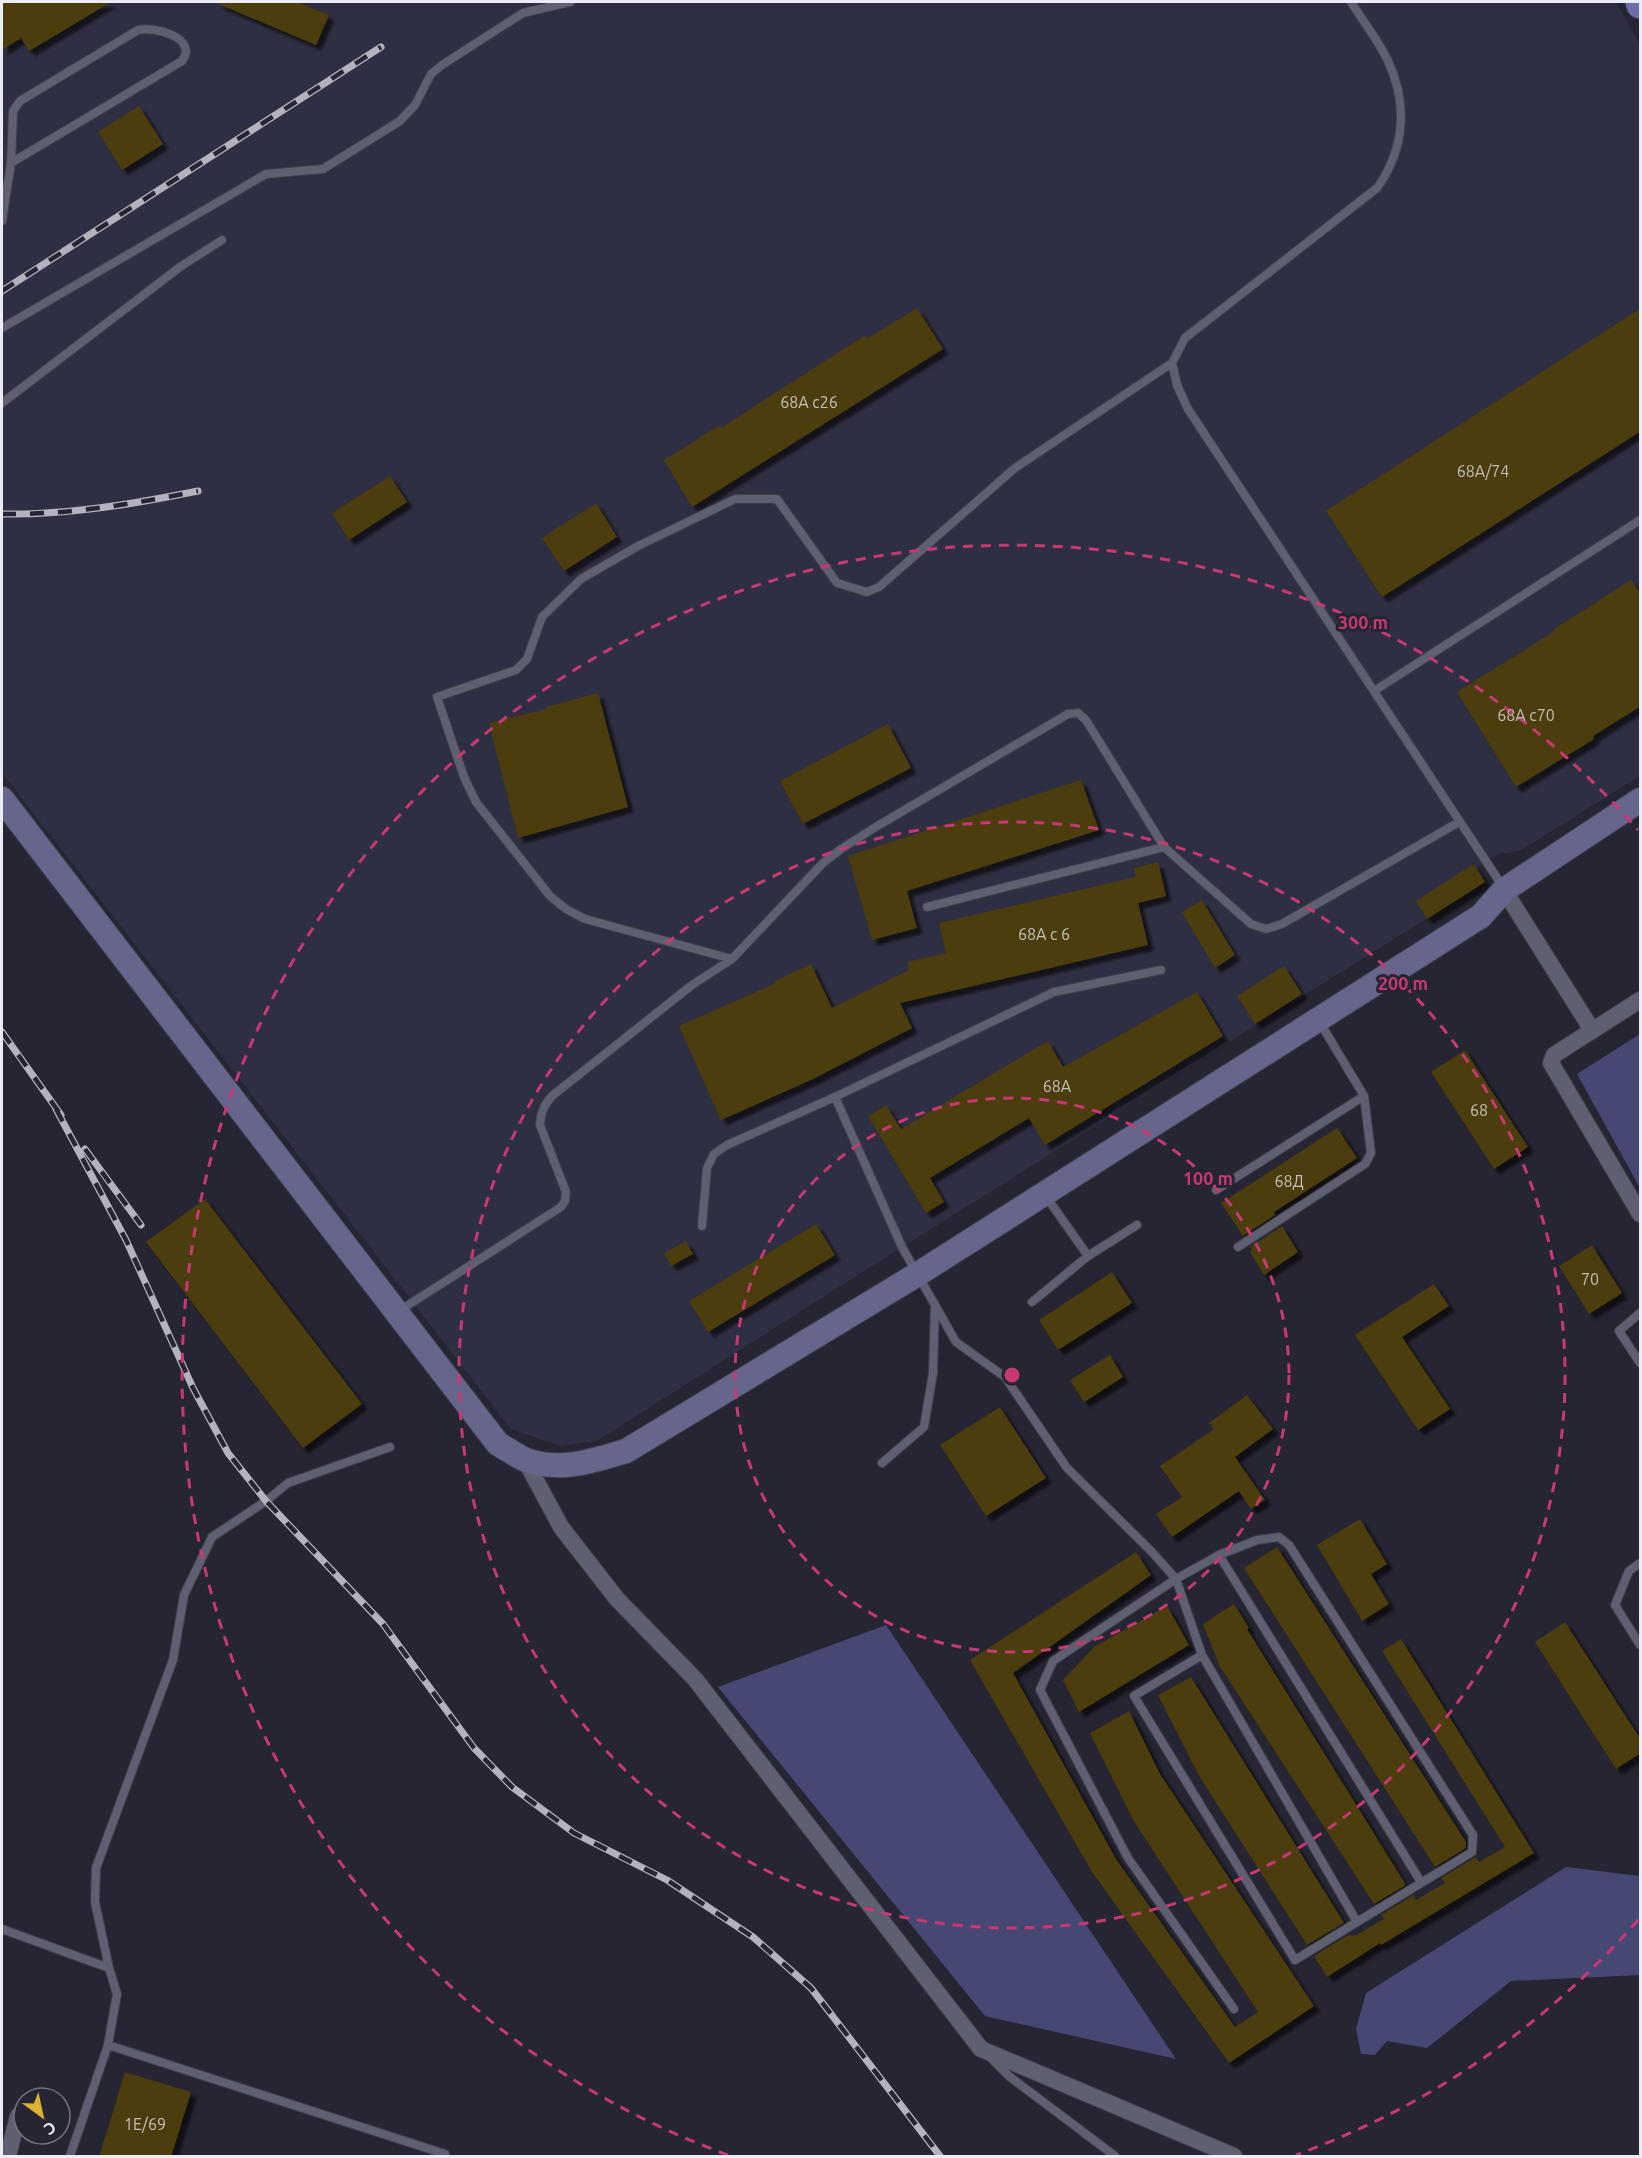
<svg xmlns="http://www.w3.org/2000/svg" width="1642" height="2158" font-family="Ubuntu,sans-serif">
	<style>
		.built { fill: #2f2f43 }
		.green { fill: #474774 }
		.building { fill: #4b3c09; filter: url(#shadow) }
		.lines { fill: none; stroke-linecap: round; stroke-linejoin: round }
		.service-casing { stroke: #3f3f4b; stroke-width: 10 }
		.minor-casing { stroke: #3f3f4b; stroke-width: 18 }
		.secondary-casing { stroke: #3f3f4b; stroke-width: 26 }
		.primary-casing { stroke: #3f3f4b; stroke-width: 28 }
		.service { stroke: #5e5f70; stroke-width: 8 }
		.minor { stroke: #5e5f70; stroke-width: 16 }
		.secondary { stroke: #66668d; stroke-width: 24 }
		.primary { stroke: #6e6daa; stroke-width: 27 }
		.rail-casing { stroke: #b2b3be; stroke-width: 7 }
		.rail { stroke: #252533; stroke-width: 4.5; stroke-dasharray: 14; stroke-linecap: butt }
		.ring { fill: none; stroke: #c83872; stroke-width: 3; stroke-dasharray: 10 8 }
		.labels { text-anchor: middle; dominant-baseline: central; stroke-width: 6; stroke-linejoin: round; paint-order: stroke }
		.number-label { font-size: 16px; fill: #c3c0ba }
		.centre { fill: #c83872; stroke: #252533; stroke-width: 3 }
		.ring-label { font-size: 18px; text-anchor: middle; font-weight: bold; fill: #c83872; stroke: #252533; stroke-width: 6; stroke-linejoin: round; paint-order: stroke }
	</style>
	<defs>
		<filter id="shadow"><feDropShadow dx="5.5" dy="5.5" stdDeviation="1.5" flood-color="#0009"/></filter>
	</defs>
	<rect width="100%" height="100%" fill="#252533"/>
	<path class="built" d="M2,2h1614l24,42v732l-120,75 -22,3 -22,14 9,14 -583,365 -305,194 -37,5 -49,-17 -509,-656z"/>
	<path class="green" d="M1640,1034v154l-63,-114z
		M886,1625l290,434 -191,-43 -267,-329z
		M1566,1867l74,9v99l-129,6 -84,67 -40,-7 -12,14 -14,-1 -5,-25 10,-36z"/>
	<path class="building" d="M2,2h109l-82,49 -8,-13 -19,12z
		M214,2h83l32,13 -13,30z
		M139,106l24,38 -41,26 -24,-38z
		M917,308l26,41 -251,158 -28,-47 56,-35 1,3 144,-93 2,4z
		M1641,308v123l-259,166 -56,-86z
		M390,476l17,26 -58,38 -17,-27z
		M596,503l21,34 -53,34 -22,-33z
		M1631,580l10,14v112l-48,30 1,3 -78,48 -59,-95 98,-61 -1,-2z
		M598,693l30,114 -110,31 -29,-115 57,-14v-2z
		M888,724l23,44 -108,56 -23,-43z
		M1081,780l18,50 -192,61 10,37 -45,12 -24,-84z
		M1158,862l8,34 -28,7 10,42 -248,58 12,25 -99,51 -92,41 -42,-94 97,-43 -1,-2 36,-17 21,44 77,-38 -2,-8 39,-9 -7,-30 197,-46 -2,-9z
		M1474,864l11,18 -58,37 -11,-18z
		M1202,900l33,55 -20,13 -33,-56z
		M1284,966l18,28 -47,30 -18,-28z
		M1197,992l26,44 -178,109 -16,-27 -99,60 14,24 -18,11 -58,-97 18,-11 15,24 147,-88 15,26z
		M1465,1050l63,97 -34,22 -63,-97z
		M1337,1128l20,30 -83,54 1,3 -32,21 -22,-33z
		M205,1199l157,205 -59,44 -157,-206z
		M816,1224l19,31 -127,77 -19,-31z
		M1282,1226l16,26 -34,23 -14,-23 2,-2 -2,-3z
		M686,1241l7,13 -22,12 -7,-13z
		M1592,1245l30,48 -33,21 -30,-48z
		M1112,1272l20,31 -74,47 -19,-30z
		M1434,1284l15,22 -47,31 48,72 -32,21 -63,-95z
		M1110,1355l13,22 -39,25 -14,-22z
		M1247,1395l26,34 -38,28 30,43 -14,9 -12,-18 -67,46 -16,-23 26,-17 -22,-31 54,-37 -5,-6z
		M1000,1407l46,71 -60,38 -46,-71z
		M1360,1519l27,45 -16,10 18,30 -27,17 -45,-76z
		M1277,1547l189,295v6l-31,19 -191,-299z
		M1136,1552l15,23 -138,98 103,186 119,168 23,-15 -125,-192 -43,-87 39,-22 31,63 154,232 -85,57 -137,-191 -122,-212z
		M1234,1604l15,24 -2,1 159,256 -32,19 -155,-239 -16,-41z
		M1167,1606l22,39 -110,67 -16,-32 31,-33z
		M1565,1622l76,118v13l-25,16 -81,-127z
		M1401,1639l133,214 -153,92 -1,-2 -53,34 -13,-21 36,-22 2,2 6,-2 26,-15 -3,-4 32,-20 3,5 29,-17 -4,-5 35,-21 3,5 26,-15 -123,-196z
		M1191,1677l153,246 -37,22 -108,-169 -41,-81z
		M125,2072l66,20 -20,65h-72z"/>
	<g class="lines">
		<defs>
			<path id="service" d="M1351,2c12,19 27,38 37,59 20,43 17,88 -11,127l-192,150 -13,25 5,22 11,24 315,478
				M2,221l9,-58 2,-52 7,-10 118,-71c15,-4 61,7 44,31l-171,102
				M2,328l264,-154 57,-5 77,-48 15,-16 16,-31 11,-9 81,-52 47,-11
				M1172,363l-157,105 -136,119 -12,5 -30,-9 -60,-84h-42l-97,47 -57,33 -39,38 -15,42 -11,11 -79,27 27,80 12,25 74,94 16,13 19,10 147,40 91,-96 18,-14 33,-21 194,-114 10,-1 8,7 78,127 87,77 15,5 16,-5 177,-102
				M2,403l178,-136 42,-27
				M1374,691l266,-171
				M927,907l237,-60
				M1161,970l-107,22 -219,105 67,150 54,95 49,35 62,91 84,83 25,28 43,-24
				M1216,1190l148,-94
				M1045,1195l43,61
				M702,1226l5,-58 7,-14 13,-9 108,-48
				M1238,1247l127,-83 6,-11 -7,-57 -45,-75
				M1032,1302l56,-46 49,-31
				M399,1311l162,-104 4,-6 1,-9 -26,-67c1,-13 4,-20 12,-29l140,-111 40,-26
				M1640,1313l-21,18 21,32
				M882,1463l42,-36 9,-54 2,-68
				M1640,1563l-11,8 -14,34 25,40
				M1202,1655l155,267 115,-70 1,-17 -184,-290 -10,-8 -22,3 -38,15 202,327
				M2,1929l107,39
				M1234,2009l-106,-151 -88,-168 13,-29 123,-82 26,76 -68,41 161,264 62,-38
				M108,2045l337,109
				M990,2057l20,20 105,79
				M70,2156l38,-111 9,-51 -8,-26 -14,-66 1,-34 77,-208 11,-65 28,-58 54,-36 22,-18 102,-36"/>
			<path id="minor" d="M1504,890l88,140
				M1640,1000l-86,55 -3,8 89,151
				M525,1460l36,67 56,72 78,80 286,370 253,107
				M8,2156l10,-40"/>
			<path id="secondary" d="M2,799l496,645c9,5 19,12 28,16 35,12 67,1 100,-9l292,-177 563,-358 23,-26 136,-90"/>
			<path id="primary" d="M1639,2l1,3"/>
		</defs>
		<use href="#service" class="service-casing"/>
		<use href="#minor" class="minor-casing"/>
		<use href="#secondary" class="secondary-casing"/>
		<use href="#primary" class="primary-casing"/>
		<use href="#service" class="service"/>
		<use href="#minor" class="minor"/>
		<use href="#secondary" class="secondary"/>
		<use href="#primary" class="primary"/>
		<defs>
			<path id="rail" d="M2,291l379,-244
				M2,514c66,1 131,-10 196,-23
				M2,1032l59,83
				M56,1109l70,131 67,148 35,65 38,48 117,123 91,124 38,39 62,46 93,47 86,57 58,51 129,168
				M85,1149l56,76"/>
		</defs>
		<use href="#rail" class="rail-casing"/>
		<use href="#rail" class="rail"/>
	</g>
	<g class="ring">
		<circle cx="1012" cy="1375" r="277"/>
		<circle cx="1012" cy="1375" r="553"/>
		<path d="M1638 1920A830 830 0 0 1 1296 2155M728 2155A830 830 0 1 1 1638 830"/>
	</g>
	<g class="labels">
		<g class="number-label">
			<text x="809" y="402">68А с26</text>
			<text x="1483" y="471">68А/74</text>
			<text x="1526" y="715">68А с70</text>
			<text x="1044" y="934">68А с 6</text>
			<text x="1057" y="1086">68А</text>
			<text x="1479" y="1110">68</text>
			<text x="1289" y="1181">68Д</text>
			<text x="1590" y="1279">70</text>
			<text x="145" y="2124">1Е/69</text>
		</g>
	</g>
	<circle cx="1012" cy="1375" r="9" class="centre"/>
	<g class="ring-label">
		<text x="1363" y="629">300 m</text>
		<text x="1403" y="990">200 m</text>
		<text x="1208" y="1185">100 m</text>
	</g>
	<rect width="1642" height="2158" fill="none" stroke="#ebecf5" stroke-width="6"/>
	<g transform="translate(42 2116) rotate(147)"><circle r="28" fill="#252533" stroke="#747581" stroke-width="1.5"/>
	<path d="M0-4.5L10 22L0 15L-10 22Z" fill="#dab333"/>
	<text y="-9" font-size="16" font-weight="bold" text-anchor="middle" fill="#ebecf5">С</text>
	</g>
</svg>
